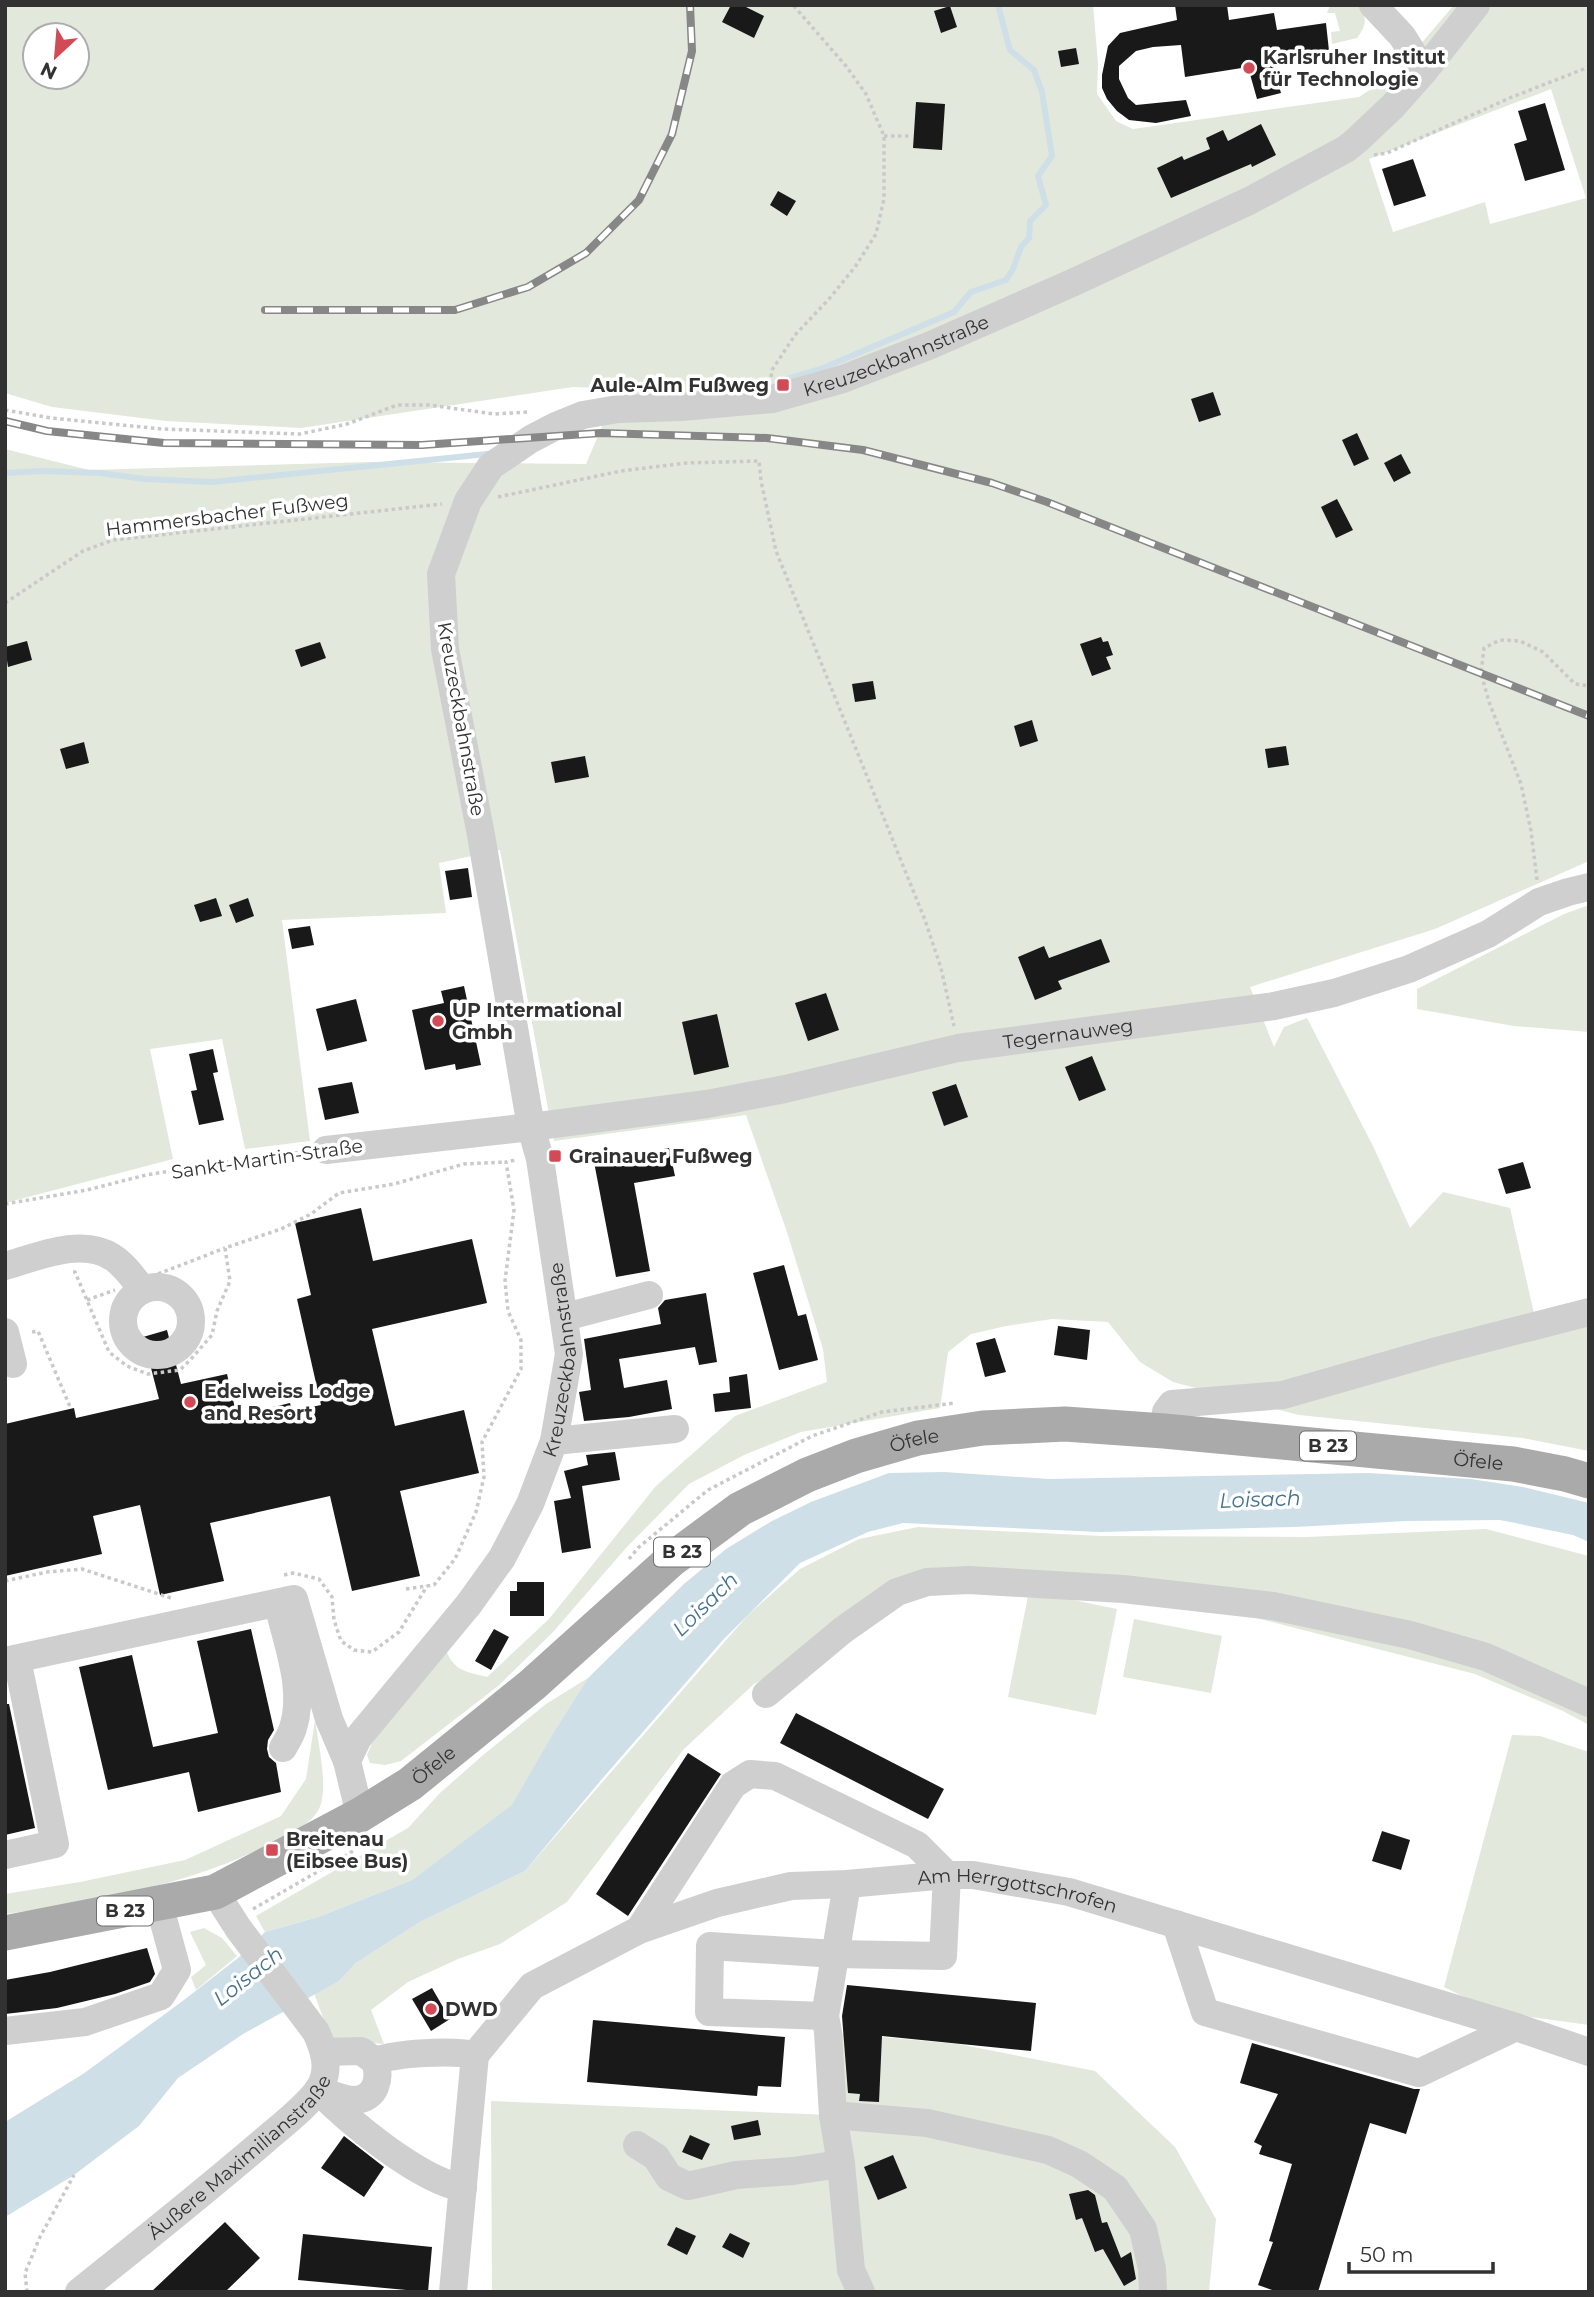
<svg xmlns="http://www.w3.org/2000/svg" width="1594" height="2297" font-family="Montserrat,sans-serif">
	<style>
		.green { fill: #e2e8dc; fill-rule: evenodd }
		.water { fill: #cedfe8 }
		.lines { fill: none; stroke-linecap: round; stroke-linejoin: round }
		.stream { stroke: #cedfe8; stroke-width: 6 }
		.building { fill: #191919 }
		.path { stroke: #c9c9c9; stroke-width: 3.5; stroke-dasharray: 3.5 3.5; stroke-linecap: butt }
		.minor { stroke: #cfcfcf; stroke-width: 28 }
		.major { stroke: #aaa; stroke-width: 35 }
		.rail-casing { stroke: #878787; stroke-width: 8 }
		.rail { stroke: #fff; stroke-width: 5; stroke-dasharray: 16; stroke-linecap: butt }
		.poi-dot { fill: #d34a57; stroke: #fff; stroke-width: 2.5 }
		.labels { text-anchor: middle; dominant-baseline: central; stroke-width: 7; stroke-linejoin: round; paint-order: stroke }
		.shield { fill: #fff; stroke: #707070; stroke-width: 2 }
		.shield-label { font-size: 18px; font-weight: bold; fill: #323232 }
		.poi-label { font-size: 19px; font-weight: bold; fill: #323232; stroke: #fff; text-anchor: start }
		.street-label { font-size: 19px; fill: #323232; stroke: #fff }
		.water-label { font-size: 21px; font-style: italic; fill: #48738c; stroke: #fff }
	</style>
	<rect width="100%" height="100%" fill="#fff"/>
	<path class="green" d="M5,5h1088l5,58 -1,31 19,27 17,8 226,-32 37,-24 58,-68h135v856l-154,68 -185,58 24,60 10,-20 23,-9 67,130 36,80 33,-36 67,16 26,114 53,-3v132l-66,-13 -224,-23 -126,-33 -33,-20 -32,-40 -56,-3 -46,7 -35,8 -23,18 -8,56 -139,24 -57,23 -55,29 -63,64 -73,84 -55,54 -97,75 -16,4 -15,-2 -3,-8 7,-17 95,-134 -22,49c9,19 21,19 40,24l62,-58 107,-133 79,-70 92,-34 -4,-33 -36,-117 -41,-117 -192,26 -54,-291 -61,13 7,50 -164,7 28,221 -65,8 -23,-110 -72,10 23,110 -168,44v-754l84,21 281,-8 216,2 32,-75 -45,-2 -272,41 -135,-7 -114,-14 -47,-14zM35,35h42v42h-42zM1551,89l35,109 -96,26 -5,-22 -92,30 -24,-73z
		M1330,5h31c6,14 5,21 -4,33l-25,6 -1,-12 9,-1 -5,-18h-8z
		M1589,905v127l-75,-6 -97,-17v-20l147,-75z
		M918,1527l183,9 206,1 179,-8 99,26 4,1v169l-26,-14 -88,-37 -230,-59 -121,-20 -223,-14 -118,87 -29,16 -70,65 -117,153 -67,42 -42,15 -50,23 -37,28 13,34 -53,-5 -17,-46 25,-12 17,-18 64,-41 105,-51 223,-256 52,-46 59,-30z
		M1029,1591l88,18 -21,106 -88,-18z
		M1134,1619l88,17 -11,57 -88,-16z
		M588,1678l-33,52 -42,75 -101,75 -94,37 -53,15 -9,-16 152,-88 32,-35 42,-37 64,-52z
		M315,1720c3,22 14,69 4,89 -9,17 -36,29 -52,37 -84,40 -170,56 -262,68v-20l75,-12 105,-22 96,-44 25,-37z
		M1512,1735l28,1 49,16v273l-58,-8 -49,-11 -38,-19z
		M204,1928l18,10 15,18 -41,34 -5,-13 15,-12 -16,-33z
		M828,2032l130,12 137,27 80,76 41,72 -7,73h-717l-1,-191 341,14z"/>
	<path class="water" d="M944,1472l105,7 319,-6 103,6 52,8 66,16v39l-16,-7 -73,-15 -93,1 -113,6 -194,5 -197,-9 -35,9 -68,31 -78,78 -120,138 -77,92 -105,51 -64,41 -17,18 -96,53 -65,44 -39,48 -65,49 -69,42v-95l78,-48 97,-71 58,-45 27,-26 53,-15 94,-37 100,-75 43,-75 33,-52 96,-94 42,-35 46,-28 39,-19 78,-29z"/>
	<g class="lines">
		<path class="stream" d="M780,381l43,-13 131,-56 17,-20 35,-12 7,-11 8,-22 8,-9 1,-17 16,-16 -8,-29 14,-20 -10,-64 -8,-22 -24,-20 -12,-45
			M5,473l38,-2 57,2 45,6 67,3 275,-28"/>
	</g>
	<path class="building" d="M731,5h11l22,11 -10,22 -32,-16z
		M1175,5h52l2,15 45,-7 3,17 49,-7 3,28 -48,7 1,3 -10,1 9,31 -24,6 -9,-32 -63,10 -4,-32 -28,2 -17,4 -17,15v13l9,19 8,7 50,-5 5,16 -35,7 -27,-3 -12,-9 -10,-12 -5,-11v-13l6,-29 12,-13 57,-13z
		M950,6l7,21 -16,6 -7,-22z
		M1076,48l3,16 -18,3 -3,-16z
		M916,102l29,2 -3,46 -29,-2z
		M1545,103l20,67 -40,11 -11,-37 13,-4 -9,-29z
		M1261,124l15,31 -24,12 -1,-3 -80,34 -14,-30 25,-12 2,4 26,-11 -4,-11 17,-8 5,11z
		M1413,159l13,37 -32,10 -12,-37z
		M778,191l18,10 -9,15 -17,-11z
		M1213,392l8,23 -22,7 -8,-23z
		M1357,433l12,26 -15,7 -12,-26z
		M1401,454l10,19 -17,9 -10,-19z
		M1337,499l16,31 -17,8 -15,-31z
		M1101,637l2,5 5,-1 5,14 -7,2 5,12 -19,7 -12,-32z
		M27,641l5,19 -24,7 -3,-20z
		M320,642l6,16 -25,9 -6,-17z
		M873,681l3,18 -21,3 -3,-18z
		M1032,720l6,21 -18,6 -6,-21z
		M84,742l5,21 -23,6 -6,-20z
		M1286,746l3,19 -21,3 -3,-19z
		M585,756l4,21 -34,6 -4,-21z
		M468,868l4,29 -22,3 -5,-29z
		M216,898l6,18 -22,6 -6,-17z
		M248,898l6,18 -18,7 -7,-18z
		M310,926l4,19 -22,4 -4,-20z
		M1101,939l9,23 -52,19 4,8 -27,11 -17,-43 26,-11 5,12z
		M464,986l17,79 -25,5 -1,-6 -30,6 -13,-60 32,-7 -3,-12z
		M826,993l13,37 -31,11 -13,-38z
		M356,999l11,42 -40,10 -11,-42z
		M717,1014l12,53 -35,8 -12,-53z
		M213,1049l5,23 -5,1 11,47 -25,5 -8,-34 6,-1 -8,-36z
		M1092,1056l14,34 -27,11 -14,-34z
		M352,1082l7,31 -34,7 -7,-32z
		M956,1084l12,33 -24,9 -12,-34z
		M669,1148l6,28 -41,7 16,88 -34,6 -22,-115z
		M1523,1162l8,26 -25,6 -8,-25z
		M361,1208l12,53 99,-22 15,64 -115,26 23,97 69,-16 15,63 -79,18 20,85 -68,15 -22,-95 -120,27 14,58 -64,14 -20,-90 -47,11 9,38 -97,22v-152l69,-16 2,10 83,-19 -16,-62 24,-7 14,54 46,-10 11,47 32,-6 -1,-7 21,-5 2,8 29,-6 -24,-106 14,-4 -16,-72z
		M784,1265l14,51 8,-2 12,46 -39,10 -26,-97z
		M706,1293l11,69 -18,3 -4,-18 -76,12 5,29 43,-8 5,29 -43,8 -45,4 -5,-29 12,-2 -7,-51 77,-15 -3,-16 7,-8z
		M1058,1326l32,4 -3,30 -33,-5z
		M995,1338l11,34 -21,5 -9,-34z
		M747,1374l4,34 -36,4 -2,-18 17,-2 -1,-15z
		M615,1452l5,28 -38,6 9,62 -29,5 -8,-52 17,-3 -7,-27 24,-6 -2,-10z
		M517,1582h27v34h-34v-25h7z
		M251,1629l23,101 -6,10 -1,9 2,8 7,6 5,29 -83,20 -9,-40 -81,18 -29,-123 53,-12 21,92 65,-14 -21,-92z
		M494,1629l15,8 -18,33 -16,-9z
		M5,1704h4l26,124 -30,7z
		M796,1713l148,76 -16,30 -148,-76z
		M688,1753l33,21 -93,142 -32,-22z
		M1382,1831l28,9 -9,30 -29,-9z
		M147,1948l8,26 -5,8 -35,12 -58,14 -52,6v-34l45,-8z
		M847,1985l189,18 -5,48 -149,-15 -3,66 -20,-1 1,-7 -12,-1 -6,-77z
		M432,1988l18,31 -19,12 -19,-32z
		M593,2020l192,17 -4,50 -23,-1 -1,10 -170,-14z
		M1252,2043l162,46h6l-14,45 -36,-11 -52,169h-40l-20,-7 15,-43 -4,-1 23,-77 -33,-10 3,-8 -8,-4 24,-48 -38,-11z
		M758,2120l3,15 -27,5 -3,-14z
		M690,2135l20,9 -8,16 -20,-8z
		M344,2136l40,31 -20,30 -43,-29z
		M893,2155l14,33 -29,12 -14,-33z
		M1088,2190l7,5 7,28 5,-1 14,36 10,-6 5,27 -12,7 -21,-37 -8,3 -13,-34 -6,2 -7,-26z
		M225,2222l35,36 -35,34h-74z
		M676,2227l20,9 -9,19 -20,-10z
		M730,2233l20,10 -7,15 -21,-11z
		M303,2234l129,13 -4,45 -130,-12z"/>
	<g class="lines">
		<path class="path" d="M884,136h26
			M1374,155l13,-2 125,-56 77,-30
			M771,377l1,-7 23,-35 34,-36 26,-32 21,-33 8,-35v-63l-18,-42 -20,-28 -53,-61
			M5,410l46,8 111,11 138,5 47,-10 50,-19h32l65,9 35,-2
			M498,497l123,-26 65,-8 73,-2 2,20 15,70 149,369 16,48 13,58
			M5,603l78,-52 30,-11 329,-36
			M1537,880l-6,-49 -10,-47 -32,-82 -8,-29 3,-25 16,-8 20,1 23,11 32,32 14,2
			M5,1204l82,-14 59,-15 103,-17 54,-6
			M73,1272h2l34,80 18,14 21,8 32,-4 11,-11 21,-24 5,-24 13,-30 -5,-33 56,-19 30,-15 28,-21 55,-9 70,-20 42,-2
			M158,1274l67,-26
			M87,1300l28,-10
			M32,1332l6,-1 33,78
			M629,1559l10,-12 69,-57 104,-54 70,-24 73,-9
			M284,1575l9,-2 26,6 13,18 2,23 7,21 13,9 18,2 27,-20 28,-46
			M5,1581l42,-9 35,-3 92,30
			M406,1589l28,-4 21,-26 21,-47 8,-35 -2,-35 39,-73v-29l-13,-29 -3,-30 9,-71 -8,-48 10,-2
			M253,1909l102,-59
			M27,2292l-2,-19 15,-36 34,-62"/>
		<g class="minor">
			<path d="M1373,5l29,31 22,35"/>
			<path id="s1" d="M326,1150l205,-23 176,-23 78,-15 173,-41 316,-42 60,-13 75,-24 79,-35 51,-32 29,-10 21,-5"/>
			<path d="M5,1266c32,-9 77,-29 107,-9 12,7 22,22 30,32"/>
			<circle cx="157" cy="1321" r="34"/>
			<path d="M565,1317l84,-22"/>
			<path d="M5,1332l8,32"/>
			<path d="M1164,1431l2,-19 6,-8 111,-9 154,-44 152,-39"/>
			<path d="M554,1441l121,-12"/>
			<path d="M280,1612c9,37 25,79 13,116 -2,7 -7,14 -10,20"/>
			<path d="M5,1661l289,-62 35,120 18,42"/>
			<path d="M766,1694l77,-64 54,-38 30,-10 42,-2 154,9 150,17 137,29 76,22 103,46"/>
			<path id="s2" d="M360,1815l-13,-54 11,-23 111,-134 33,-46 28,-54 24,-63 15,-87 -29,-195 -9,-32 -50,-292 -36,-186 -4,-75 27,-73 23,-35 40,-27 25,-13 27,-11 35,-6 63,-2 91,-8 71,-20 88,-34 141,-62 177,-82 97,-52 11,-9 36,-34 31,-35 52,-66"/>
			<path d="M5,1855l50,-11 -38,-185"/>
			<path d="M847,1884l-22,132 3,16 5,83 8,49 10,106 10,22"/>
			<path d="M1176,1924l29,88 214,61 97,-46"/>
			<path d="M639,1930l94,-145 17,-11 25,2 142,69 30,30 -4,81 -108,-2 -125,-8 -1,66 116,4"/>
			<path d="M5,2031l80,-9 76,-26 16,-26 -18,-66"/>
			<path id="s3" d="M475,2055l57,-69 107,-56 78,-27 74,-17 56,-2 100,-9h26l96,17 447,135 73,25"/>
			<path d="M375,2061c22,-8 76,-11 100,-6"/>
			<path d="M318,2090c31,32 101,90 145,98"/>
			<path d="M321,2091c10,3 23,9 34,9 21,-1 26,-22 20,-39l-14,-10 -37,1"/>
			<path d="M833,2115l94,8 121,27 31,14 36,24 28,41 9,40 1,23"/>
			<path d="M637,2145l19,12 13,20 19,9 48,-11 57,-4 48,-7"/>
			<path id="s4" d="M79,2292c63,-50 125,-100 186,-152 15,-13 50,-40 57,-57 8,-17 1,-35 -6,-51l-78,-104 -23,-36"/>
			<path d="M453,2292l22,-237"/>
		</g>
		<path class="major" id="s5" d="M5,1933l210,-41 145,-77 50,-31 122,-99 139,-125 69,-51 67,-34 49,-19 62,-18 65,-10 82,-4 99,7 349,33 52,10 24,7"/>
		<defs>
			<path id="rail" d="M265,310h190l73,-23 58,-34 53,-53 33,-66 20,-83 -2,-46
				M5,421l42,10 117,12 258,2 179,-12 166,5 96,12 129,33 55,19 542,214"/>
		</defs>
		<use href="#rail" class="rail-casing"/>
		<use href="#rail" class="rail"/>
	</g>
	<g class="poi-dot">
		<circle cx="1249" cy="68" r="7"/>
		<rect x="776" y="378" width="14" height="14" rx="3.5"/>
		<circle cx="438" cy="1021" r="7"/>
		<rect x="548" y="1149" width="14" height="14" rx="3.5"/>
		<circle cx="190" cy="1402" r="7"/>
		<rect x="265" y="1843" width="14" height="14" rx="3.5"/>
		<circle cx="431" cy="2009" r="7"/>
	</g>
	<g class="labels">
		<g class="shield">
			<rect x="1300" y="1431.5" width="56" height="29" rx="5"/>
			<rect x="654" y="1537.5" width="56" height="29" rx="5"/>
			<rect x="97" y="1896.5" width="56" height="29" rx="5"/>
		</g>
		<g class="shield-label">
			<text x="1328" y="1446">B 23</text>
			<text x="682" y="1552">B 23</text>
			<text x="125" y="1911">B 23</text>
		</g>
		<g class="poi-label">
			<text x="1263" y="57">Karlsruher Institut<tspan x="1263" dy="22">für Technologie</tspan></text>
			<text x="769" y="385" text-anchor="end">Aule-Alm Fußweg</text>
			<text x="452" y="1010">UP Intermational<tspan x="452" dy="22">Gmbh</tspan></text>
			<text x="569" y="1156">Grainauer Fußweg</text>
			<text x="204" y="1391">Edelweiss Lodge<tspan x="204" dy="22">and Resort</tspan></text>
			<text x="286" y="1839">Breitenau<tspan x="286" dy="22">(Eibsee Bus)</tspan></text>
			<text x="445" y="2009">DWD</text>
		</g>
		<g class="street-label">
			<text stroke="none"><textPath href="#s2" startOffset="1866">Kreuzeckbahnstraße</textPath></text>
			<text transform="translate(227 515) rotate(-7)">Hammersbacher Fußweg</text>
			<text transform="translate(461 719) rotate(80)">Kreuzeckbahnstraße</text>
			<text stroke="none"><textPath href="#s1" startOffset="752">Tegernauweg</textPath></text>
			<text transform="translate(267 1159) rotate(-8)">Sankt-Martin-Straße</text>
			<text stroke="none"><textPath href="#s2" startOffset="522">Kreuzeckbahnstraße</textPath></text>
			<text stroke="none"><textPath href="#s5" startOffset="1055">Öfele</textPath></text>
			<text stroke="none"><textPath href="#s5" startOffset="1622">Öfele</textPath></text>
			<text stroke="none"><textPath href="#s5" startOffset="467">Öfele</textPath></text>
			<text stroke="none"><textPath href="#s3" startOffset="597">Am Herrgottschrofen</textPath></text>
			<text stroke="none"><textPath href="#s4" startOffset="210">Äußere Maximilianstraße</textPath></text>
		</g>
		<g class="water-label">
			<text transform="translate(1260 1499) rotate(-2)">Loisach</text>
			<text transform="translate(705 1604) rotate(-44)">Loisach</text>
			<text transform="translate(248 1976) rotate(-38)">Loisach</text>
		</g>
	</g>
	<rect width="1594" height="2297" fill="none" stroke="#323232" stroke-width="14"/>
	<g transform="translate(56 56) rotate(206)"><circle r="33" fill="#ffffff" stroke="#adadad" stroke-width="2"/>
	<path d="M0-5L12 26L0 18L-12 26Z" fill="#d34a57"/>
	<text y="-10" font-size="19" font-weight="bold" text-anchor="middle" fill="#323232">N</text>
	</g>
	<path d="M1349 2262v10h144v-10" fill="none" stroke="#323232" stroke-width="3.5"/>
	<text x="1360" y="2262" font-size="21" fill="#323232" stroke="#ffffff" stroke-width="5" paint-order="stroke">50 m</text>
</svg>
